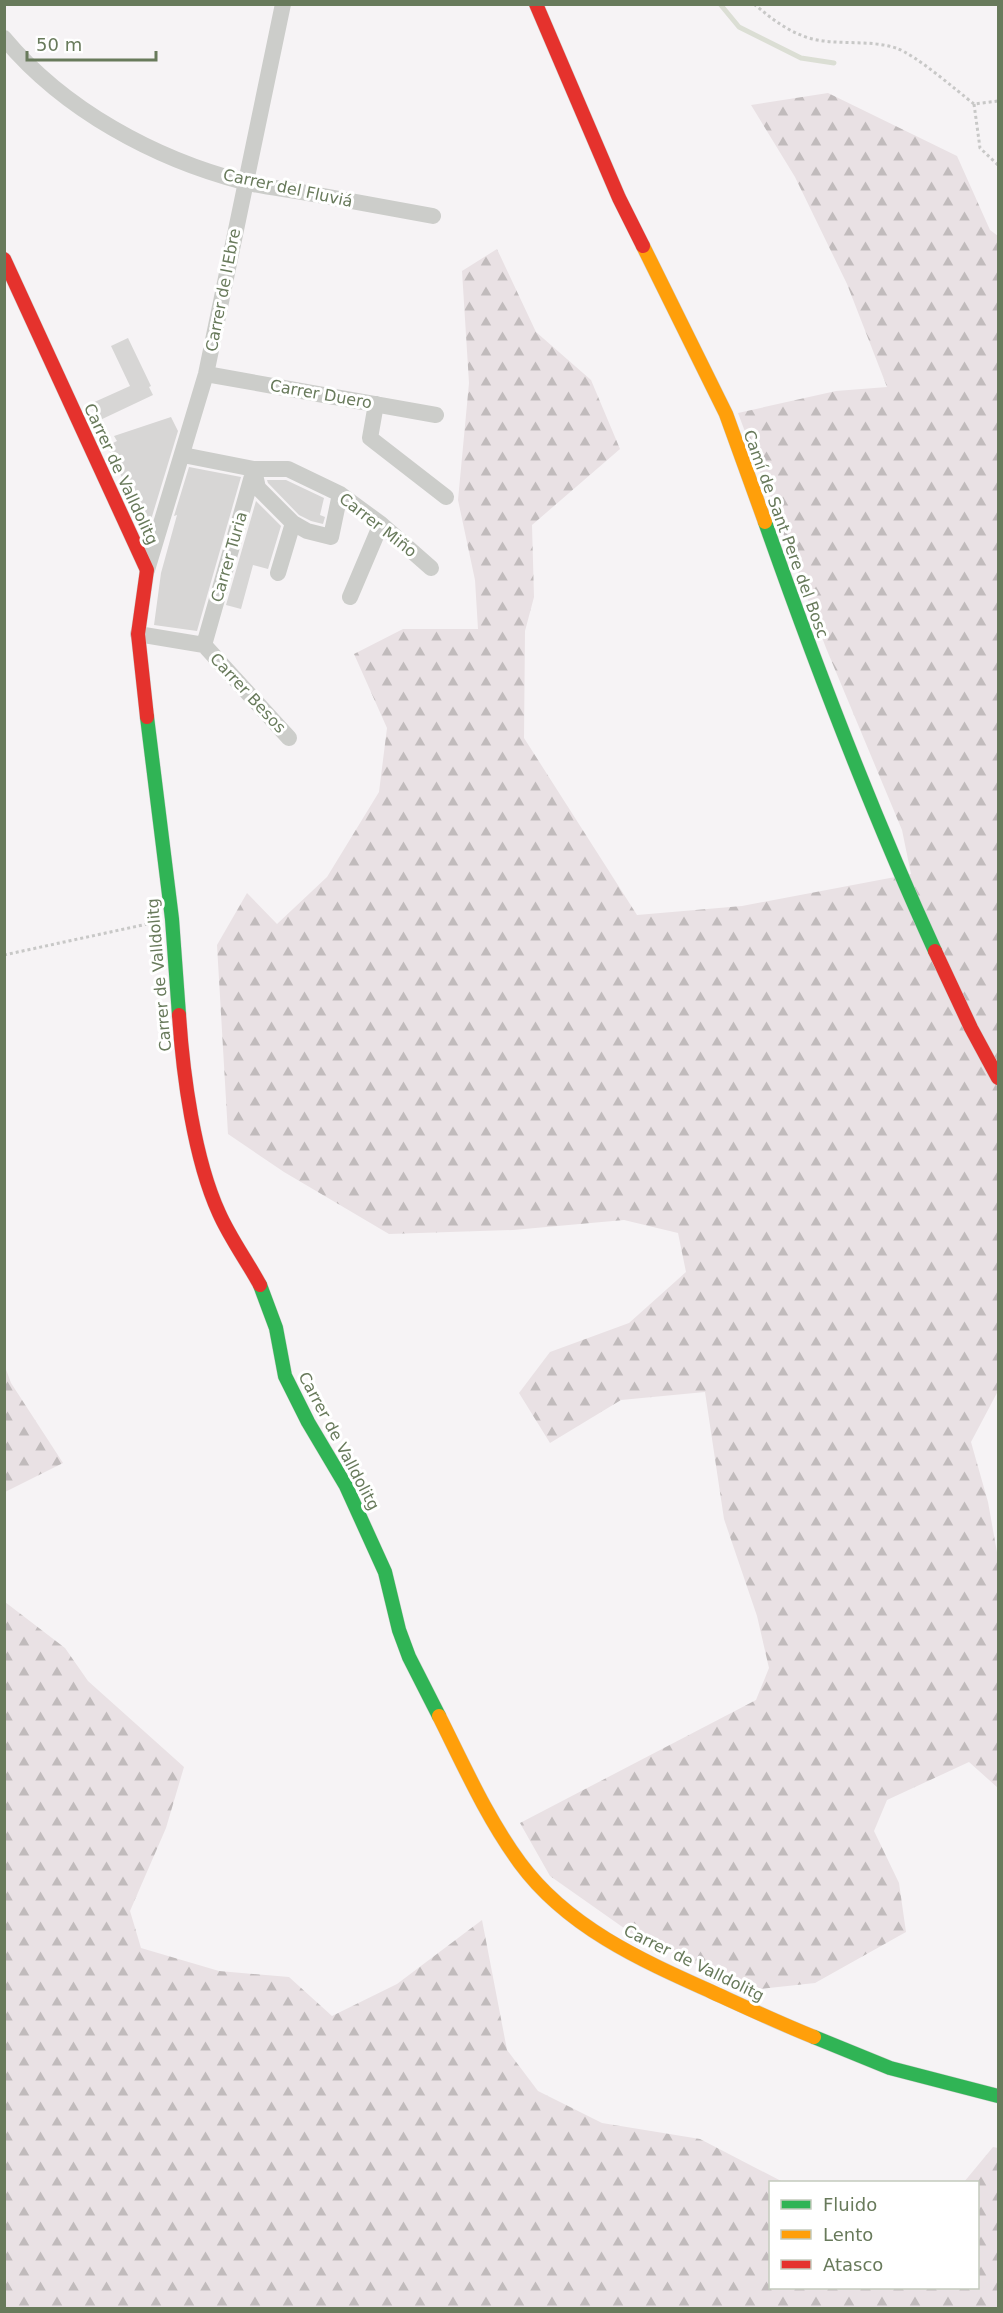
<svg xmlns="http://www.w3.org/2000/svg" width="1003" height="2313" font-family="'DejaVu Sans',sans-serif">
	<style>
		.forest { fill: url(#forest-firs) }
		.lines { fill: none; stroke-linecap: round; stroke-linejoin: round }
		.stream { stroke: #dbded4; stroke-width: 5 }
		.building { fill: #d7d6d5 }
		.fast-casing { stroke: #d1d1cf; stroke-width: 15 }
		.slow-casing { stroke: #d1d1cf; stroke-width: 15 }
		.jam-casing { stroke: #d1d1cf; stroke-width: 15 }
		.path { stroke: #c8c8c7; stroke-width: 3; stroke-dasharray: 3 3; stroke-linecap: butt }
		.street { stroke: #cccdca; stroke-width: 16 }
		.fast { stroke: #30b455; stroke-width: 14 }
		.slow { stroke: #ff9f0a; stroke-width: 14 }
		.jam { stroke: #e5322d; stroke-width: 14 }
		.labels { text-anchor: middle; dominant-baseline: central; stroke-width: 6; stroke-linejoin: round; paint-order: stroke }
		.street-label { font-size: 16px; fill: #687a5b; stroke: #fff }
	</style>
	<defs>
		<pattern id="forest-firs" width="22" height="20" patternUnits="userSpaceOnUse" patternTransform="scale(1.5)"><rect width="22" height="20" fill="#e9e1e4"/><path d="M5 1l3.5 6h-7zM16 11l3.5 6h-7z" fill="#c1bbbc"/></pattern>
	</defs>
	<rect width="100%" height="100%" fill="#f6f3f5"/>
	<path class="forest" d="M828,93l129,63 33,74 8,6v1155l-27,51 17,60 10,56v230l-29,-26 -82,38 -13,31 25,52 7,49 -91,51 -65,7 -119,-57 -81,-57 -30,-53 236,-123 13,-32 -12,-52 -33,-97 -19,-127 -84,8 -71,43 -31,-50 31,-41 79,-29 57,-51 -8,-39 -54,-13 -111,10 -124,4 -105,-62 -56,-38 -11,-189 30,-52 30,31 50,-47 52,-85 8,-64 -33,-74 49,-25h75l-3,-49 -17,-80 11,-117 -7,-112 35,-22 39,83 55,48 29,69 -88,76 2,72 -9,34 -1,107 113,177 105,-9 169,-32 -9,-44 -76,-182 -88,-235 98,-22 51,-4 -40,-103 -52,-107 -44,-72z
		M4,1364l7,19 52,80 -58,29z
		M5,1602l60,46 23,33 96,86 -18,61 -36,83 11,37 78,23 70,6 43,39 65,-32 85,-64 25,130 31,41 64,32 98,16 83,43h-13v106h208v-106h-14l29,-35 5,1v160h-993z"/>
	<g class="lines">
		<path class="stream" d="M720,4l19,23 62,31 33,5"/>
	</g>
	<path class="building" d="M128,338l23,48 -2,1 4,8 -55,26 -8,-17 40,-18 -19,-40z
		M171,417l7,14 -28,92 -6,1 -37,-78 10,-5 -3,-5z
		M189,467l52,10 -44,154 -43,-6 7,-52 16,-58 -3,1z
		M267,480h19l38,18 -4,17 5,2 -2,7 -12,-3 -12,-6 -31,-32z
		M256,501l25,25 -13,43 -15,-4 -12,44 -15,-4z"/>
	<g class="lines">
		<defs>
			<path id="fast" d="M765,522c51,145 106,289 170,429
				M147,717l25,202 7,96
				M260,1285l16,43 9,48 23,46 38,64 39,86 14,58 10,27 30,59
				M814,2037l76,31 108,28"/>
			<path id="slow" d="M643,246l83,168 39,108
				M439,1716c25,50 48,102 81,147 47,64 121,97 190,128 35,16 69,32 104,46"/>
			<path id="jam" d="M536,4l83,194 24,48
				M4,259l143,311 -9,64 9,83
				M935,951l36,77 27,50
				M179,1015c4,60 15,143 40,198 11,25 28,48 41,72"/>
		</defs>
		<use href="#fast" class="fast-casing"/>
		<use href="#slow" class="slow-casing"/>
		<use href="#jam" class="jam-casing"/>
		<path class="path" d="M754,4c18,15 33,27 55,34 27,8 59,1 87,10 20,7 60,42 78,56l24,-3
			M974,104l6,44 18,17
			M4,955l148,-32"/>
		<path class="street" d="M4,38c60,72 151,121 240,144 20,5 42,7 63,11 42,8 84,15 126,23
			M206,374l230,41
			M376,404l-6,34 76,59
			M183,455l71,14h34l52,25 41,30 50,44
			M254,470l4,18 35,35 14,8 24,6 9,-43
			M147,570l59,-196 77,-370
			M278,573l15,-50
			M350,597l31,-73
			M138,634l66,11 85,93
			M204,645l50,-176"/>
		<use href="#fast" class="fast"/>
		<use href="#slow" class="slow"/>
		<use href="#jam" class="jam"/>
	</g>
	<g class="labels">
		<g class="street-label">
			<text transform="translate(288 188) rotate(12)">Carrer del Fluviá</text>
			<text transform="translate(223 290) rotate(-79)">Carrer de l'Ebre</text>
			<text transform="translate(321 394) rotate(10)">Carrer Duero</text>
			<text transform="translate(121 474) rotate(65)">Carrer de Valldolitg</text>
			<text transform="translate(378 525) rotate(38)">Carrer Miño</text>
			<text transform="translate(786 534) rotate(70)">Camí de Sant Pere del Bosc</text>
			<text transform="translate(229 557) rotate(-74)">Carrer Turia</text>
			<text transform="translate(248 693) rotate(47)">Carrer Besos</text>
			<text transform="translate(159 975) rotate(-95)">Carrer de Valldolitg</text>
			<text transform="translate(339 1441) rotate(62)">Carrer de Valldolitg</text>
			<text transform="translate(694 1963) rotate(26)">Carrer de Valldolitg</text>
		</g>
	</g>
	<rect width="1003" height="2313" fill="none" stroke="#687a5b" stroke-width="12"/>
	<rect x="769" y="2181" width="210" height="108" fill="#ffffff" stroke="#c3cabd" stroke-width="1.5"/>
	<rect x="781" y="2200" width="30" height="9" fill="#30b455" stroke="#c3cabd" stroke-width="1.5"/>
	<text x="823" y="2211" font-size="18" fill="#687a5b">Fluido</text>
	<rect x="781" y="2230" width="30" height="9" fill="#ff9f0a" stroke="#c3cabd" stroke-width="1.5"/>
	<text x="823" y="2241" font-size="18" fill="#687a5b">Lento</text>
	<rect x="781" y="2260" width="30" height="9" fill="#e5322d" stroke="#c3cabd" stroke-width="1.5"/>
	<text x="823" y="2271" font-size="18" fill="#687a5b">Atasco</text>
	<path d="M27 51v9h129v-9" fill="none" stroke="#687a5b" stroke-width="3"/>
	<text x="36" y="51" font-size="18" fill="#687a5b" stroke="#ffffff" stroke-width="4.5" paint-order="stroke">50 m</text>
</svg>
